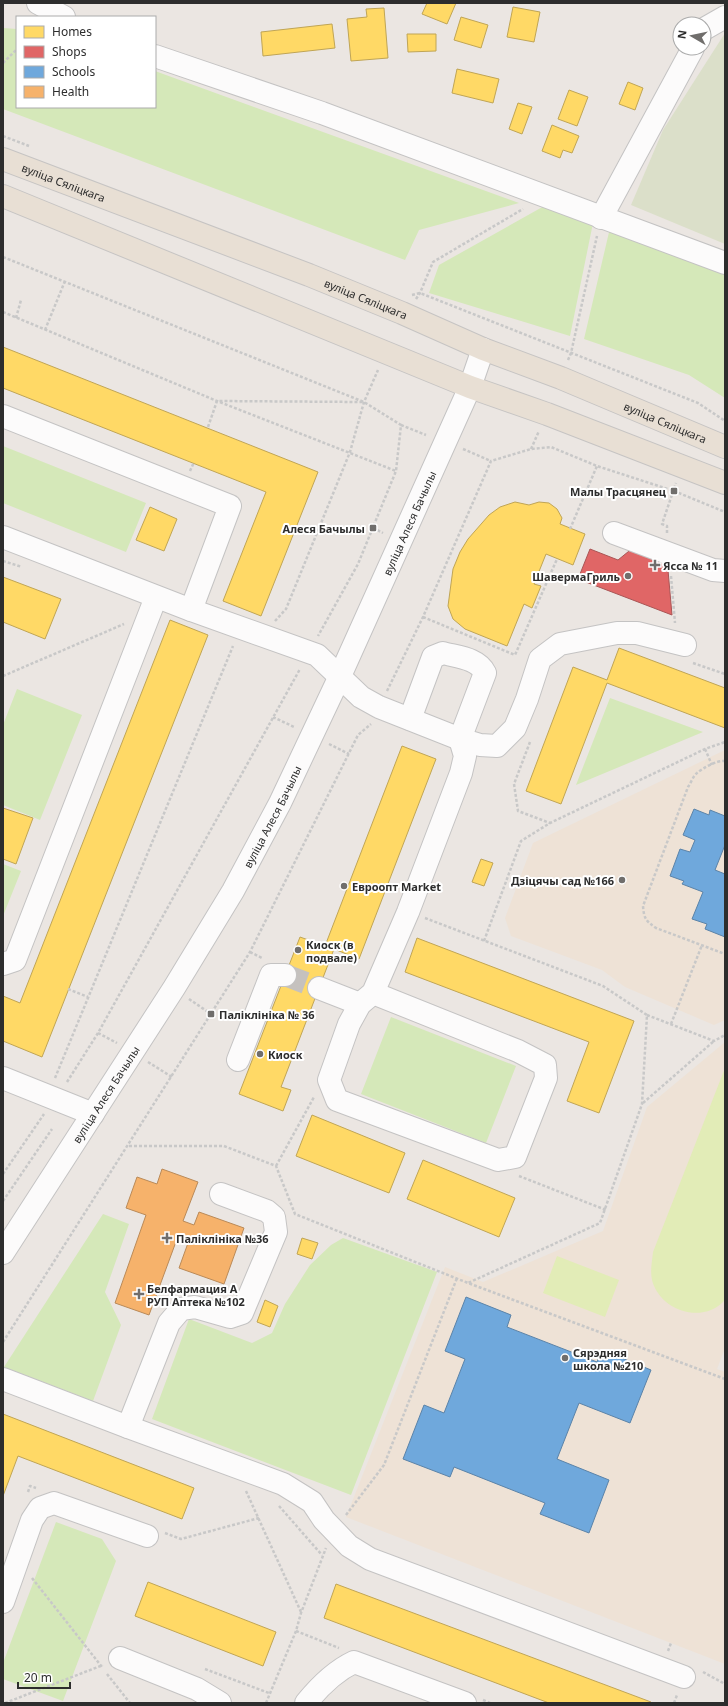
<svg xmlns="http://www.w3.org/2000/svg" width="728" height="1706" font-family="'Noto Sans',sans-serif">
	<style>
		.education { fill: #eee2d6 }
		.green { fill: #d5e8b9 }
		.cemetery { fill: #dbdfc9 }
		.pitch { fill: #e2ecb7 }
		.homes { fill: #ffd966; stroke: #c0a555 }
		.shops { fill: #e06666; stroke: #a55 }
		.schools { fill: #6fa8dc; stroke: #5b83a8 }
		.health { fill: #f6b26b; stroke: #ba8a58 }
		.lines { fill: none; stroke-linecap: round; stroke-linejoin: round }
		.minor-tunnel { stroke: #c5c1be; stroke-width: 22; stroke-dasharray: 22 11; stroke-linecap: butt }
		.minor-casing { stroke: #c4c3c3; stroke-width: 24 }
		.major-casing { stroke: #c6c4c3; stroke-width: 24 }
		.path { stroke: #c8c8c8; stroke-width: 2.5; stroke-dasharray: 3 2; stroke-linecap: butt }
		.minor { stroke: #fcfbfb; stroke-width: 22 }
		.major { stroke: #e8dfd4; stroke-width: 22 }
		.poi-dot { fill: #706e6c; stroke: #fff; stroke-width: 1.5 }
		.labels { text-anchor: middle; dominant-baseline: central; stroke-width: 4; stroke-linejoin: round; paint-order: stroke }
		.street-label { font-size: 11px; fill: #2d2d2d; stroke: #fff }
		.poi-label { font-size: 11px; font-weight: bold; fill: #2d2d2d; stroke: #fff; text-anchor: start }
	</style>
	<rect width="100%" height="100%" fill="#ebe6e2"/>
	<path class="education" d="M725,750v270l-11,5 -89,-38 -23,-17 -91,-34 -6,-18 28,-75z
		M725,1042v306l-8,21 8,3v292l-379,-147 99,-250 38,15 120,-51 44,-124z"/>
	<path class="green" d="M3,28l14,1v78h138v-36l364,132 -100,27 -14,30 -402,-151z
		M546,205l47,18 -23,113 -141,-43 10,-28z
		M610,228l115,43v127l-36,-23 -105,-36z
		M3,446l143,57 -20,49 -123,-49z
		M17,689l65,26 -42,105 -37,-15v-80z
		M610,698l93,34 -127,53z
		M3,864l18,7 -18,45z
		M391,1017l125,49 -30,77 -125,-49z
		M103,1214l26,10 -24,68 16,33 -28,76 -89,-34z
		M343,1238l94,34 -86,223 -199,-76 37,-100 63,24 20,-10 13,-29 25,-39 21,-20z
		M56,1522l46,17 14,22 -53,140 -60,-22v-16z"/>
	<path class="cemetery" d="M725,33v211l-94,-39 32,-75z"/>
	<path class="pitch" d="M725,1068v232c-22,25 -65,11 -73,-20 -2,-9 0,-18 1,-28z
		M557,1256l62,24 -14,37 -62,-24z"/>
	<path class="homes" d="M427,3h29l-9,21 -25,-10z
		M513,7l27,5 -6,30 -27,-5z
		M384,8l4,50 -37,3 -4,-42 20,-2 -1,-8z
		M461,17l27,8 -7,23 -27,-8z
		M332,24l3,24 -72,8 -2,-24z
		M407,34h29v17l-28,1z
		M457,69l42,10 -6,24 -41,-10z
		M628,82l15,6 -8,22 -16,-6z
		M569,90l19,7 -11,29 -19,-7z
		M518,103l14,4 -10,27 -13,-5z
		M552,125l27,11 -7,17 -9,-3 -3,8 -18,-7z
		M3,347l315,125 -57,144 -38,-15 43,-109 -263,-104z
		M515,502l14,3 10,-3 10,1 8,6 5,9 -2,6 25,10 -12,31 -27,-11 -12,30 7,2 -9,22 -8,-4 -17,42 -42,-17 -12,-10 -5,-13 5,-37 7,-17 8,-13 21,-24 11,-8z
		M150,507l27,12 -13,32 -28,-11z
		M3,577l58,22 -16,40 -42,-17z
		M170,620l38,15 -166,422 -39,-16v-45l17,7z
		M619,648l106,40v40l-118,-45 -46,121 -35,-13 47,-124 34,13z
		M402,746l34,13 -77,200 -25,-10 -53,138 10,3 -8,21 -44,-17 61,-157 25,9z
		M3,808l30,10 -17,46 -13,-5z
		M481,859l12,4 -9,23 -12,-4z
		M417,938l217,83 -35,92 -32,-12 22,-59 -184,-70z
		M312,1115l93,38 -16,40 -93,-37z
		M423,1160l92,38 -16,39 -92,-38z
		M302,1238l16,5 -6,16 -15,-5z
		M265,1300l13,6 -8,21 -13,-5z
		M3,1414l191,74 -12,31 -164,-63 -15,40z
		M148,1582l128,50 -13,34 -128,-50z
		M336,1584l315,118 -1,1h-101l-225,-85z"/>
	<path class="shops" d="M634,547l33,12 5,56 -94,-36 12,-30 28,11z"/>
	<path class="schools" d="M694,809l15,6 1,-5 15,6v29l-10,25 10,4v63l-20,-8 2,-5 -15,-5 11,-27 -21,-8 2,-3 -14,-5 10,-27 10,3 5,-12 -12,-5z
		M466,1297l45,18 -4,12 90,35 5,-12 49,20 -21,53 -51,-20 -22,56 52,21 -20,53 -49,-19 5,-11 -91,-36 -4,10 -47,-18 21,-54 20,8 21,-54 -20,-8z"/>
	<path class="health" d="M162,1169l36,13 -15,39 11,4 5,-13 45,16 -20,56 -45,-16 9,-25 -11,-4 -28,76 -34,-12 31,-88 -20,-7 11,-31 20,7z"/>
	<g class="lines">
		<path class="minor-tunnel" d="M285,975l34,13"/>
		<defs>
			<g id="minor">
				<path d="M38,3l26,14"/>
				<path d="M704,29l21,-12"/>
				<path d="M155,56l167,57 403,150"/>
				<path d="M601,218l92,-170"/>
				<path d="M3,416l227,90 -39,104 126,45 44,42 18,10 81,32 20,6 17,1 18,-18 12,-29 13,-40 20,-15 57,-11h20l48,12"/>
				<path d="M614,533l99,37 12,1"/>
				<path d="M3,537l188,73"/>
				<path d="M3,964l12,-4 141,-363"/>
				<path d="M319,988l41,16"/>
				<path d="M373,993l145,58 27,14 1,13 -31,79 -17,3 -161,-60 -8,-20 20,-56 11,-20 13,-11 35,-81 53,-139 4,-17 -5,-17 25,-66c-7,-15 -28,-16 -42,-20l-10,4 -23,62"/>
				<path d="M238,1060l33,-85h14"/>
				<path d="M3,1078l90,36"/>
				<path id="s1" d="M3,1253l171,-265 59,-97 47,-88 60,-127 130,-289 13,-38"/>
				<path d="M3,1379l125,48 155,57 29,18 12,18 25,26 21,13 314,118"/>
				<path d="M128,1427l41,-104 12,-14 14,-2 35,10 12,-4 34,-81 -2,-15 -7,-6 -46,-17"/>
				<path d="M3,1602l29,-82 8,-12 14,-5 93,33"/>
				<path d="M120,1658l77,31 23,14"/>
				<path d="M306,1703c13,-16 29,-32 48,-41l111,41"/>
			</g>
			<g id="major">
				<path id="s2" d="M3,159l306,116 93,38 81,36 78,29 164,69"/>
				<path d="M3,196l467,191 77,27 178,69"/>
			</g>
		</defs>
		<use href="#minor" class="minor-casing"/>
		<use href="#major" class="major-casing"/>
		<path class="path" d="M3,63l14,-14
			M3,136l26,10
			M3,257l361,145 37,23 -5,46 -38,93 -40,72
			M412,295l8,-2 278,110 27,18
			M416,299l4,-6 13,-31 90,-53
			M3,312l214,89 179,70
			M16,318l5,-18
			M45,330l20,-49
			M568,360l3,-7 26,-117
			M401,425l25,10
			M208,427l9,-26 145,1
			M463,449l28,12
			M531,449l8,-18
			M190,471l4,-9
			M373,528l10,5
			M570,529l27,-63
			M667,533v-7l-5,-2 14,-41
			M3,561l19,6
			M671,576l4,47
			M423,617l92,38 42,-96
			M275,621l11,-12 64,-157 14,-50 14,-32
			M693,663l32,11
			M3,676l121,-52
			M387,691l36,-74 68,-156 40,-12 20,-2 46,19 77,25 51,21
			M273,717l21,10
			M530,742l-16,42 4,27 32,12
			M329,744l20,10
			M705,749l7,16
			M725,761c-8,-1 -22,7 -28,12 -4,3 -6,10 -9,14l-45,119c1,13 3,15 13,22l69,26
			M425,918l178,68 44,29 -5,89 -42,119 -132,60
			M484,941l37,-100 29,-18 155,-74 20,-7
			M250,952l12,6
			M68,989l20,8
			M189,999l22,15
			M647,1015l67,26 11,-6
			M671,1024l31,-79
			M98,1033l19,10
			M148,1062l24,15
			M55,1078l178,-432
			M67,1082l31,-49 202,-364
			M643,1103l71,-62
			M129,1146h95l52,20 19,48 173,69 257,96
			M276,1166l38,-69
			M3,1174l41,-60
			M519,1176l87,34
			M3,1201l49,-72
			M3,1342l247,-390 108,-217 13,-11
			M246,1491l55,121
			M28,1492l2,-6 6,2
			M279,1506l43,49
			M346,1515l38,-50 73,-187
			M165,1533l16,6 78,-21
			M32,1578l70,89
			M296,1631l43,17
			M668,1651l3,-8
			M205,1669l64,24
			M703,1672l22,12
			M107,1674l23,29
			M483,1700l7,3
			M5,1703l98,-38
			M266,1703l30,-72 5,-18 25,-65
			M674,1703l3,-8"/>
		<use href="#minor" class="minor"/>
		<use href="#major" class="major"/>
	</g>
	<g class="poi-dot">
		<rect x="670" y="487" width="8" height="8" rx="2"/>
		<rect x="369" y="524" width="8" height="8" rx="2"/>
		<path d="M653 559h4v4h4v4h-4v4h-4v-4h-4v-4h4z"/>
		<circle cx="628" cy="576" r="4"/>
		<circle cx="622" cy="880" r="4"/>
		<circle cx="344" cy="886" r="4"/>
		<circle cx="298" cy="950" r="4"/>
		<rect x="207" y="1010" width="8" height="8" rx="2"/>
		<circle cx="260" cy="1054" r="4"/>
		<path d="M165 1232h4v4h4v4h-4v4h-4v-4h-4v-4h4z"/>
		<path d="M137 1288h4v4h4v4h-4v4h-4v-4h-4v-4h4z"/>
		<circle cx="565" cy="1358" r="4"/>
	</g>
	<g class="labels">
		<g class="street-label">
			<text stroke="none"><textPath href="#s2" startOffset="65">вуліца Сяліцкага</textPath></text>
			<text stroke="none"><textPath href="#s2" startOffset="389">вуліца Сяліцкага</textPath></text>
			<text stroke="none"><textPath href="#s2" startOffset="713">вуліца Сяліцкага</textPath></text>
			<text stroke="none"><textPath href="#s1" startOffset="837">вуліца Алеся Бачылы</textPath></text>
			<text stroke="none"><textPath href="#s1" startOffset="513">вуліца Алеся Бачылы</textPath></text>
			<text stroke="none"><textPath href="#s1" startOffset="189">вуліца Алеся Бачылы</textPath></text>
		</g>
		<g class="poi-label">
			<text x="666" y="491" text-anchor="end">Малы Трасцянец</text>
			<text x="365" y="528" text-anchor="end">Алеся Бачылы</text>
			<text x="663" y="565">Ясса № 11</text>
			<text x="620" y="576" text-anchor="end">ШавермаГриль</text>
			<text x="614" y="880" text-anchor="end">Дзіцячы сад №166</text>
			<text x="352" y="886">Евроопт Market</text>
			<text x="306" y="944">Киоск (в<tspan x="306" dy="13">подвале)</tspan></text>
			<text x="219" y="1014">Паліклініка № 36</text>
			<text x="268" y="1054">Киоск</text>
			<text x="176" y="1238">Паліклініка №36</text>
			<text x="147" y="1288">Белфармация А<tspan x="147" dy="13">РУП Аптека №102</tspan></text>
			<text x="573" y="1352">Сярэдняя<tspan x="573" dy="13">школа №210</tspan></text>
		</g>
	</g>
	<rect width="728" height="1706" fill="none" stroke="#2d2d2d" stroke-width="8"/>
	<rect x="16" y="16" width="140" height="92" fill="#ffffff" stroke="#ababab"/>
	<rect x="24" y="26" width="20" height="12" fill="#ffd966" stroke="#ababab"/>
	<text x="52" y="36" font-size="12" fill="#2d2d2d">Homes</text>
	<rect x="24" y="46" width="20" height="12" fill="#e06666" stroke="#ababab"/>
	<text x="52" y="56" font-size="12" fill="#2d2d2d">Shops</text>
	<rect x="24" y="66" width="20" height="12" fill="#6fa8dc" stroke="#ababab"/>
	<text x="52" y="76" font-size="12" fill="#2d2d2d">Schools</text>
	<rect x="24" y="86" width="20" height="12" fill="#f6b26b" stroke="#ababab"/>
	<text x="52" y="96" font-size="12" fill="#2d2d2d">Health</text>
	<g transform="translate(692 36) rotate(279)"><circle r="19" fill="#ffffff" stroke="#ababab"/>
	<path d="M0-3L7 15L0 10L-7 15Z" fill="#706e6c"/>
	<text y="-6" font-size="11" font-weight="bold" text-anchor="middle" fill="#2d2d2d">N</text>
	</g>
	<path d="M18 1682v6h52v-6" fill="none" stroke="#2d2d2d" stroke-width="2"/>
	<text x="24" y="1682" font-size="12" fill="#2d2d2d" stroke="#ffffff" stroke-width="3" paint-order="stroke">20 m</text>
</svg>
